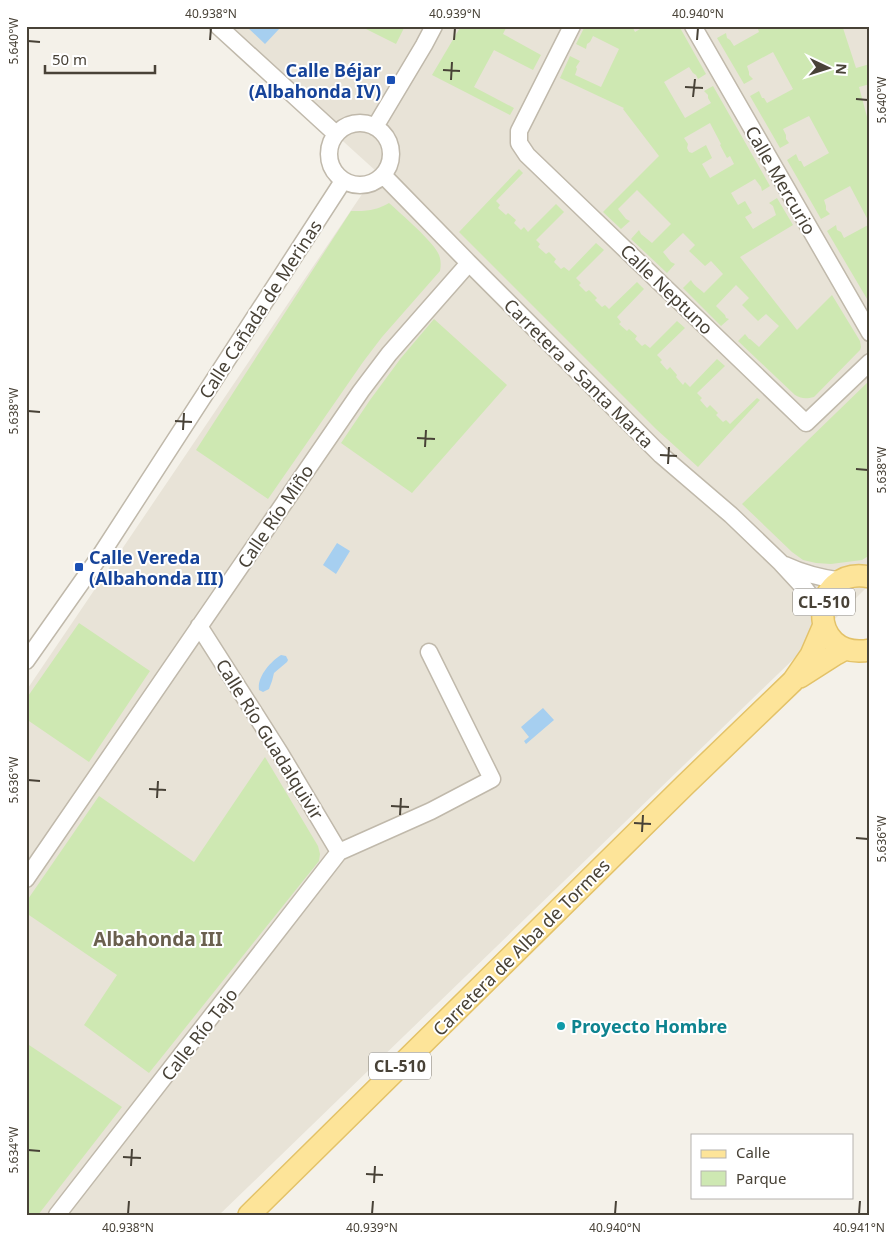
<svg xmlns="http://www.w3.org/2000/svg" width="896" height="1241" font-family="'Noto Sans',sans-serif">
	<style>
		.residential { fill: #e8e3d7 }
		.green { fill: #cee8b2; fill-rule: evenodd }
		.water { fill: #a6cff0 }
		.lines { fill: none; stroke-linecap: round; stroke-linejoin: round }
		.minor-casing { stroke: #c0b9ab; stroke-width: 19 }
		.major-casing { stroke: #e3c268; stroke-width: 24 }
		.minor { stroke: #fff; stroke-width: 16 }
		.major { stroke: #fde499; stroke-width: 21 }
		.ticks { fill: none; stroke: #484237; stroke-width: 2 }
		.transit-dot { fill: #1a4fb4; stroke: #fff; stroke-width: 2 }
		.culture-dot { fill: #0f9aa8; stroke: #fff; stroke-width: 2 }
		.labels { text-anchor: middle; dominant-baseline: central; stroke-width: 4; stroke-linejoin: round; paint-order: stroke }
		.shield { fill: #fff; stroke: #7f7b73; stroke-width: 1 }
		.shield-label { font-size: 16px; font-weight: bold; fill: #484237 }
		.transit-label { font-size: 18px; font-weight: bold; fill: #164399; stroke: #fff; text-anchor: end }
		.street-label { font-size: 18px; fill: #484237; stroke: #fff }
		.culture-label { font-size: 18px; font-weight: bold; fill: #0d838f; stroke: #fff; text-anchor: start }
		.neighbourhood-label { font-size: 19px; font-weight: bold; fill: #6a604e; stroke: #fff }
		.neatline { fill: none; stroke: #484237; stroke-width: 2 }
		.ticks-label { font-size: 12px; text-anchor: middle; fill: #484237 }
	</style>
	<rect width="100%" height="100%" fill="#f4f1e9"/>
	<path class="residential" d="M216,26h654v558l-32,32 -619,599h-193v-524l351,-519z"/>
	<path class="green" d="M360,26h45l-9,18z
		M461,26h46l-4,8 38,21 -8,15 -39,-20 -20,37 40,21 -4,7 -78,-40z
		M585,26h47l3,6 10,-6h34l27,48 -8,5 -2,-4 -3,-2 -4,-6 -25,15 21,36 26,-15 -3,-5v-3l-4,-4 9,-5 57,100 -8,5 -1,-4 -6,-8 -24,14 7,12 7,-4 7,12 -7,4 8,12 23,-14 -3,-9 -4,-3 8,-5 16,27 -53,32 57,73 35,-35 28,46 1,6 -1,3 -46,47c-8,2 -12,2 -19,-2l-57,-54 7,-7 4,5h1l9,8 20,-21 -13,-12 -8,7 -16,-16 7,-7 -13,-13 -20,21 9,9 1,3 3,1 -8,7 -38,-38 8,-8c2,5 9,9 13,13l19,-19 -12,-13 -6,5 -16,-15 6,-6 -12,-12 -20,19 8,10 4,2 -8,9 -36,-34 8,-9 2,4 11,9 19,-19 -34,-34 -19,19 8,10 4,2 -9,8 -18,-17 56,-56 -36,-47 1,-1 -64,-30 10,-22 10,5 -4,6 1,2 -2,6 26,12 18,-38 -26,-13 -3,6 -3,2 -1,5 -10,-5zM710,123l11,21 -1,1 7,13 3,-2 4,8 -24,14 -8,-14 10,-6 -6,-13 -14,8 -3,-1 -2,-4 1,-4 -4,-6z
		M757,26h92l-6,2 13,40 14,-4v20l-11,3 11,41v176l-43,-73 9,-6 1,5 4,2 3,6 26,-14 -20,-38 -26,14 2,6v4l4,4 -9,5 -34,-59 9,-6 3,7h2l3,6 25,-14 -20,-37 -26,13 3,6v4l3,4 -9,5 -30,-52 9,-5 3,7h2l3,5 26,-14 -20,-37 -26,14 2,6v3l4,4 -9,5 -27,-46 9,-5 1,5 3,2 4,6 25,-14z
		M519,169l4,4 -27,28 4,4 -2,3 8,7 2,-2 8,7 -2,3 7,7 3,-3 4,5 28,-28 8,8 -28,28 4,4 -2,3 8,7 3,-2 7,7 -2,3 7,7 3,-2 5,4 27,-28 8,7 -28,28 5,5 -2,2 7,7 3,-2 8,8 -2,2 7,7 3,-2 4,4 28,-27 7,7 -27,28 4,5 -2,2 8,7 2,-2 8,7 -2,3 7,7 3,-2 5,4 27,-27 8,7 -28,27 5,5 -2,2 7,8 3,-3 7,8 -1,2 7,8 2,-3 5,5 27,-28 8,7 -28,27 5,5 -2,2 7,8 3,-3 8,8 -2,2 7,7 3,-2 4,4 27,-26 3,2 -62,67 -42,-38 -197,-197z
		M389,203c11,10 46,40 50,52 2,5 2,11 1,16l-58,66 -19,25 -95,137 -72,-49 155,-239c17,0 23,0 38,-8z
		M434,319l73,66 -95,108 -71,-50 29,-43 31,-42z
		M870,380v175l-8,5 -31,4 -15,-1 -13,-3 -11,-8 -50,-48z
		M79,623l71,48 -61,91 -63,-43v-20z
		M265,757l53,89 2,8 -1,7 -170,212 -65,-48 33,-50 -91,-62v-11l73,-106 95,66z
		M26,1043l96,64 -84,108h-12z"/>
	<path class="water" d="M246,26h33l1,2 -15,16z
		M337,543l13,8 -14,23 -13,-9z
		M281,655l5,1 2,4 -1,2 -13,11 -2,8 -3,8 -6,3 -4,-2c-2,-13 11,-28 22,-35z
		M543,708l11,12 -28,24 -2,-3 5,-4 -8,-10z"/>
	<g class="lines">
		<defs>
			<path id="minor" d="M218,26l118,108
				M572,26l-53,105v12l8,12 279,268 64,-61
				M693,26l177,307
				M329 154a31 31 0 1 1 62 0a31 31 0 1 1-62 0Z
				M375,127l49,-82 10,-19
				M384,176l85,87 192,192 70,60 50,48 25,27 16,21
				M785,565c19,9 36,13 57,16
				M199,626l81,127 59,99
				M26,661l74,-105 243,-375
				M26,879l335,-488 28,-37 80,-91
				M57,1215l282,-363 92,-41 61,-32 -63,-127"/>
			<path id="major" d="M870,577c-61,-13 -65,85 0,73
				M800,677l36,-23 9,-5
				M249,1215l436,-430 108,-104 18,-26 13,-30"/>
		</defs>
		<use href="#minor" class="minor-casing"/>
		<use href="#major" class="major-casing"/>
		<use href="#minor" class="minor"/>
		<use href="#major" class="major"/>
	</g>
	<path class="ticks" d="M210,40l1,-12M454,40l1,-12M697,40l1,-12M28,41l12,1M443,70l17,1M451,80l1,-18M685,87l18,1M693,97l2,-18M856,99l12,1M28,411l12,1M175,421l17,1M183,430l1,-17M417,438l18,1M425,447l1,-17M660,455l17,1M668,464l1,-17M856,469l12,1M28,780l12,1M149,789l17,1M157,798l1,-17M391,806l18,1M400,815l1,-17M634,823l17,1M642,832l1,-17M856,838l12,1M28,1150l12,1M123,1157l18,1M131,1166l1,-17M366,1174l17,1M374,1183l1,-17M128,1214l1,-13M372,1214l1,-13M615,1214l1,-13M859,1214l1,-13"/>
	<g class="transit-dot">
		<rect x="386" y="75" width="10" height="10" rx="2.5"/>
		<rect x="74" y="562" width="10" height="10" rx="2.5"/>
	</g>
	<circle class="culture-dot" cx="561" cy="1026" r="5"/>
	<g class="labels">
		<g class="shield">
			<rect x="793" y="588.5" width="62" height="27" rx="4"/>
			<rect x="369" y="1052.5" width="62" height="27" rx="4"/>
		</g>
		<g class="shield-label">
			<text x="824" y="602">CL-510</text>
			<text x="400" y="1066">CL-510</text>
		</g>
		<g class="transit-label">
			<text x="381" y="70">Calle Béjar<tspan x="381" dy="21">(Albahonda IV)</tspan></text>
			<text x="89" y="557" text-anchor="start">Calle Vereda<tspan x="89" dy="21">(Albahonda III)</tspan></text>
		</g>
		<g class="street-label">
			<text transform="translate(781 180) rotate(60)">Calle Mercurio</text>
			<text transform="translate(667 289) rotate(44)">Calle Neptuno</text>
			<text transform="translate(260 309) rotate(-57)">Calle Cañada de Merinas</text>
			<text transform="translate(579 373) rotate(45)">Carretera a Santa Marta</text>
			<text transform="translate(275 516) rotate(-56)">Calle Río Miño</text>
			<text transform="translate(270 739) rotate(58)">Calle Río Guadalquivir</text>
			<text transform="translate(521 947) rotate(-45)">Carretera de Alba de Tormes</text>
			<text transform="translate(199 1034) rotate(-52)">Calle Río Tajo</text>
		</g>
		<g class="culture-label">
			<text x="571" y="1026">Proyecto Hombre</text>
		</g>
		<g class="neighbourhood-label">
			<text x="158" y="939">Albahonda III</text>
		</g>
	</g>
	<rect width="896" height="1241" fill="none" stroke="#ffffff" stroke-width="55"/>
	<rect x="691" y="1134" width="162" height="65" fill="#ffffff" stroke="#b6b3af"/>
	<rect x="701" y="1150" width="25" height="8" fill="#fde499" stroke="#b6b3af"/>
	<text x="736" y="1158" font-size="15" fill="#484237">Calle</text>
	<rect x="701" y="1171" width="25" height="15" fill="#cee8b2" stroke="#b6b3af"/>
	<text x="736" y="1184" font-size="15" fill="#484237">Parque</text>
	<g transform="translate(828 68) rotate(94)" stroke="#ffffff" stroke-width="4" paint-order="stroke">
	<path d="M0-4L9 19L0 12L-9 19Z" fill="#484237"/>
	<text y="-8" font-size="14" font-weight="bold" text-anchor="middle" fill="#484237">N</text>
	</g>
	<path d="M45 65v8h110v-8" fill="none" stroke="#484237" stroke-width="2.5"/>
	<text x="52" y="65" font-size="15" fill="#484237" stroke="#ffffff" stroke-width="4" paint-order="stroke">50 m</text>
	<rect x="28" y="28" width="840" height="1186" class="neatline"/>
	<g class="ticks-label">
		<text x="211" y="18">40.938°N</text>
		<text x="455" y="18">40.939°N</text>
		<text x="698" y="18">40.940°N</text>
		<text transform="translate(14 41) rotate(-90)" y="4">5.640°W</text>
		<text transform="translate(882 100) rotate(-90)" y="4">5.640°W</text>
		<text transform="translate(14 411) rotate(-90)" y="4">5.638°W</text>
		<text transform="translate(882 470) rotate(-90)" y="4">5.638°W</text>
		<text transform="translate(14 780) rotate(-90)" y="4">5.636°W</text>
		<text transform="translate(882 839) rotate(-90)" y="4">5.636°W</text>
		<text transform="translate(14 1150) rotate(-90)" y="4">5.634°W</text>
		<text x="128" y="1232">40.938°N</text>
		<text x="372" y="1232">40.939°N</text>
		<text x="615" y="1232">40.940°N</text>
		<text x="859" y="1232">40.941°N</text>
	</g>
</svg>
